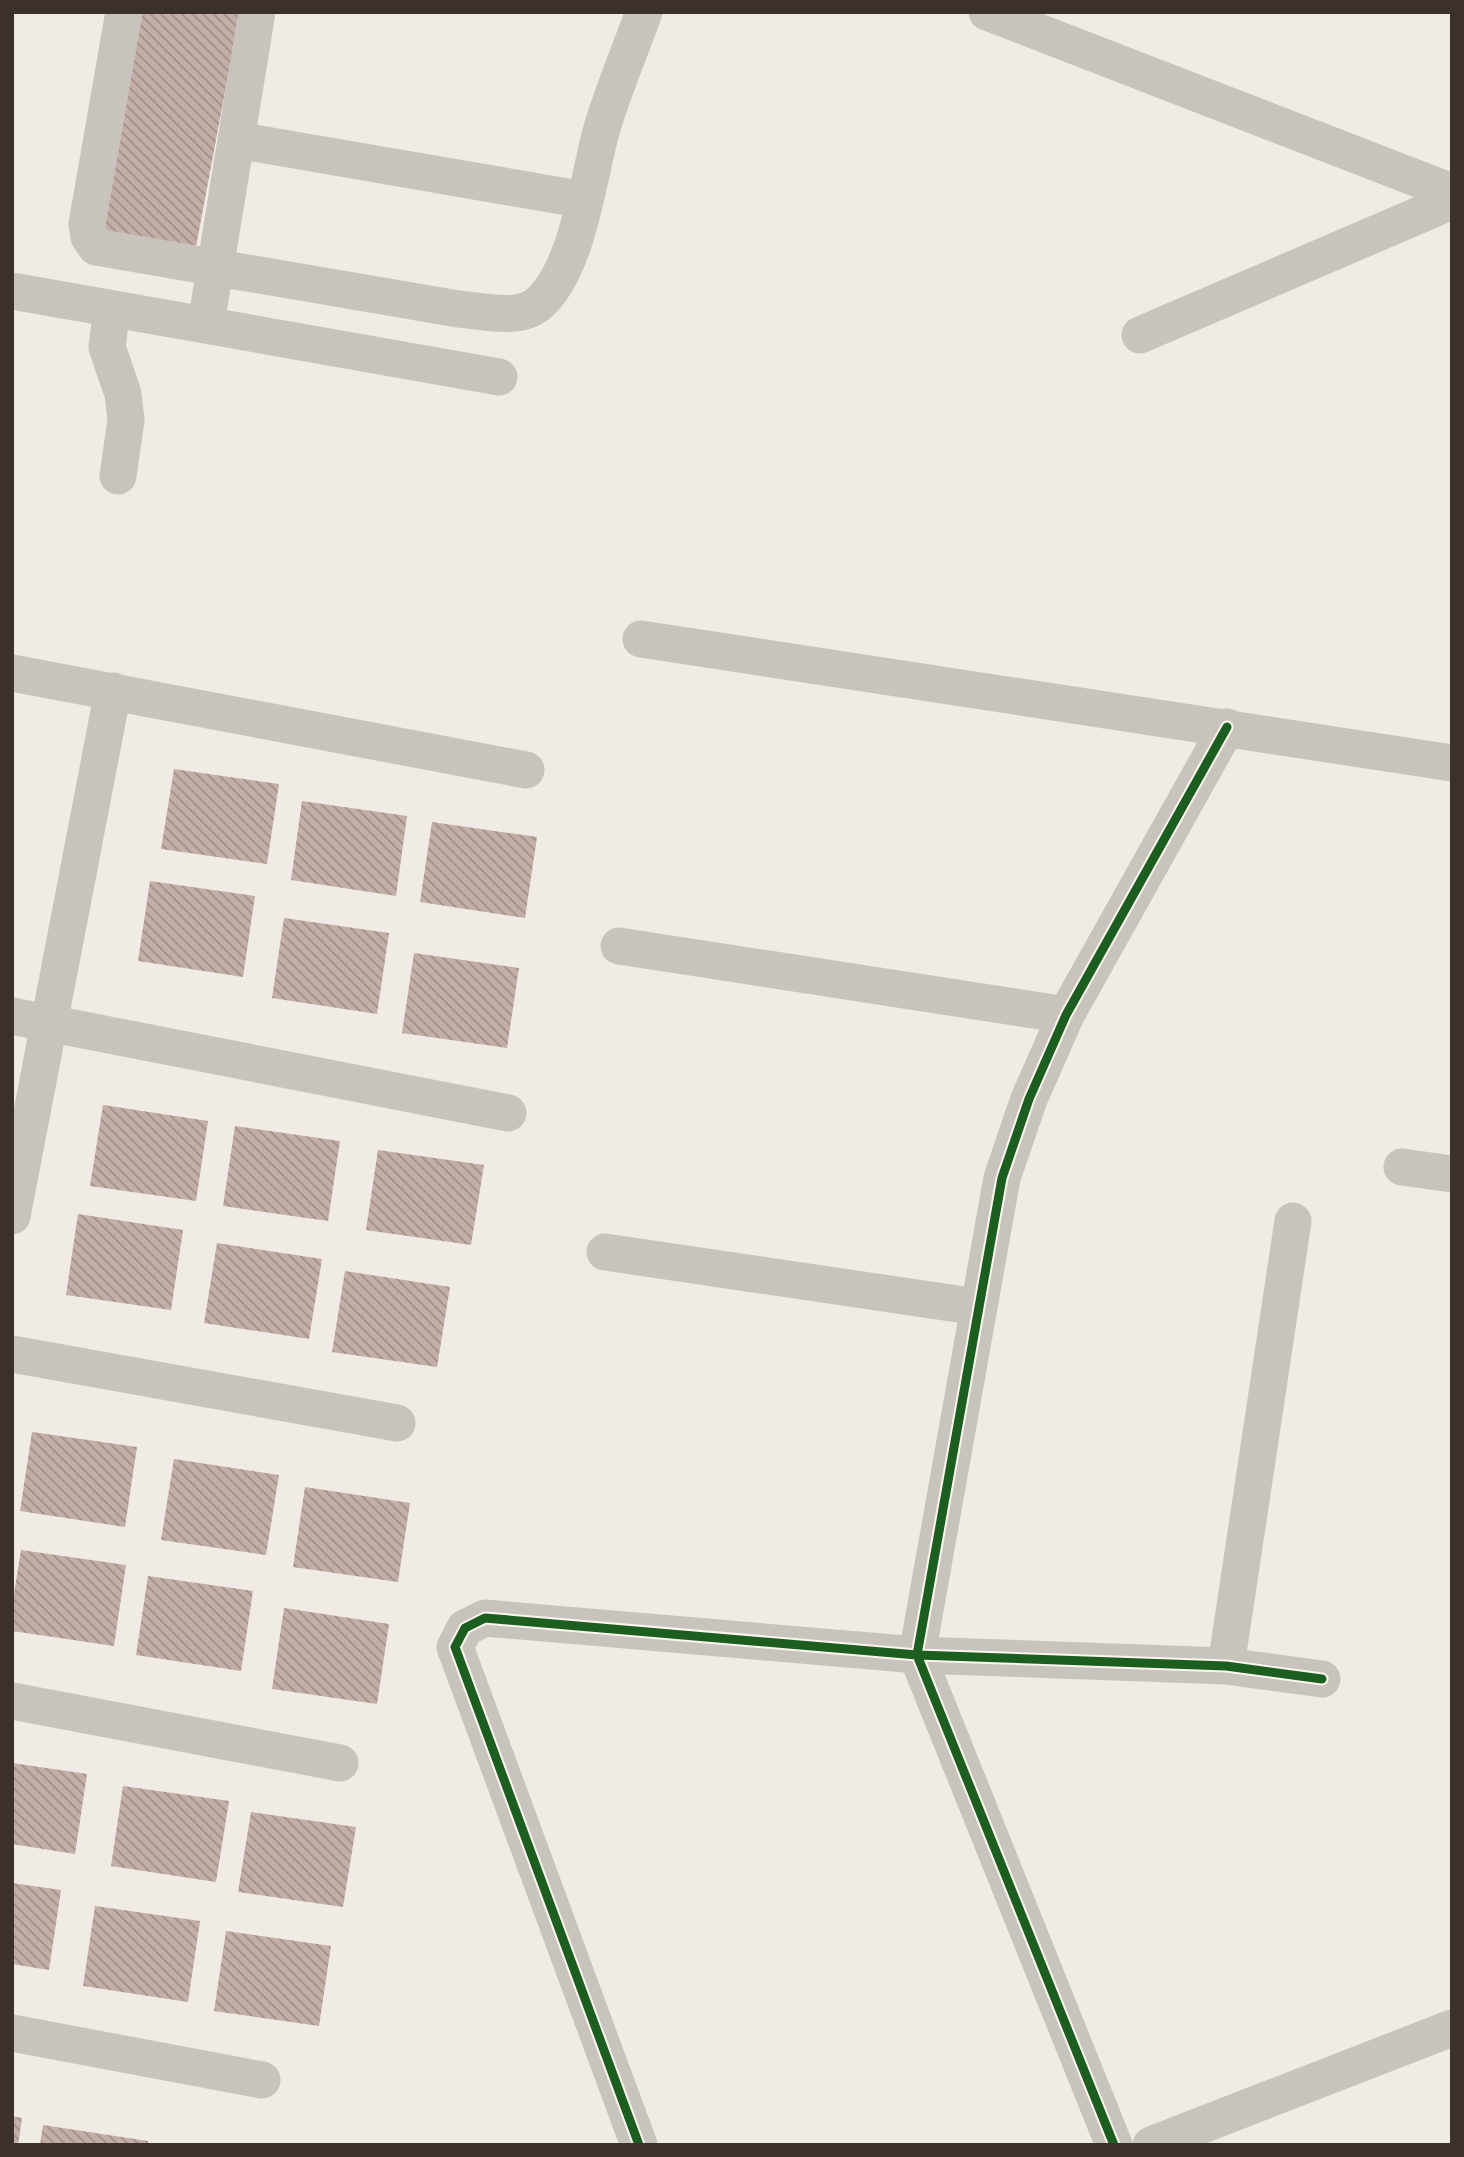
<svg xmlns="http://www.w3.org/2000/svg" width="1464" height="2157" font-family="Cabin,sans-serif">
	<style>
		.building { fill: url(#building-back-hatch) }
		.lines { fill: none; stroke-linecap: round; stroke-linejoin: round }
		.minor { stroke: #c9c3be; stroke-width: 37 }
		.cycleway-casing { stroke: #fbf5ee; stroke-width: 13 }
		.cycleway { stroke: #1b5e20; stroke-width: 9 }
	</style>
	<defs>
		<pattern id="building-back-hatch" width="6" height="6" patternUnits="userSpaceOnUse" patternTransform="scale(1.75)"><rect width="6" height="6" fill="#c3afa7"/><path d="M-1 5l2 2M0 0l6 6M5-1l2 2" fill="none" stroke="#a08f88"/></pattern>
	</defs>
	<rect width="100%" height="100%" fill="#f0ebe5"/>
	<path class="building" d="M135,12h105l-45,240 -102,-19z
		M174,769l105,15 -12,80 -106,-15z
		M302,801l105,15 -11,80 -105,-16z
		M432,822l105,15 -12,81 -105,-16z
		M150,881l105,15 -12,81 -105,-16z
		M284,918l105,15 -12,81 -105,-16z
		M414,953l105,15 -12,80 -105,-15z
		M103,1105l105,16 -12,80 -106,-15z
		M235,1126l105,15 -12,80 -105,-15z
		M378,1150l106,15 -13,80 -105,-15z
		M78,1214l105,16 -12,80 -105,-15z
		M217,1243l105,16 -13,80 -105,-16z
		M345,1271l105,16 -13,80 -105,-15z
		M32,1432l105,15 -12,80 -105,-16z
		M174,1459l105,16 -13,80 -105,-15z
		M305,1487l105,16 -12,79 -105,-15z
		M21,1550l105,15 -12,81 -102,-15v-25z
		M148,1576l105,15 -12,80 -105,-16z
		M284,1608l105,16 -12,80 -105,-15z
		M12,1763l75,11 -12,80 -63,-10z
		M123,1786l106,15 -13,81 -105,-16z
		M251,1812l105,15 -13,80 -105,-15z
		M12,1883l49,7 -12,80 -37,-6z
		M95,1906l105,15 -12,81 -105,-16z
		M226,1931l105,15 -12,80 -105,-15z
		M12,2116l10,2 -4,27h-6z
		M43,2125l105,16v4h-108z"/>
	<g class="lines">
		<path class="minor" d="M124,12l-37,212 2,13 7,10 362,62c23,2 60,11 79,-4 41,-33 51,-128 65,-177 12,-40 28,-77 42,-116
			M987,12l465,180
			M236,140l349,60
			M12,291l487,86
			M112,309l-5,38 16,47 3,26 -8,56
			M206,324l51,-312
			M1140,335l312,-134
			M641,639l811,124
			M12,673l514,97
			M619,946l447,69
			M12,1016l496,97
			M1402,1167l50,7
			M12,1216l101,-525
			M605,1252l373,55
			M12,1354l385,69
			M1226,1666l67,-445
			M12,1701l328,62
			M12,2033l250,47
			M639,2145l-184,-498 10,-19 20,-10 432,37 309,11 96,13
			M1114,2145l-197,-490 85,-477 27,-79 37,-84 161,-288
			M1151,2145l301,-117"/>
		<defs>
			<path id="cycleway" d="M639,2145l-184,-498 10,-19 20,-10 432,37 309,11 96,13
				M1114,2145l-197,-490 85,-477 27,-79 37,-84 161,-288"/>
		</defs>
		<use href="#cycleway" class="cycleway-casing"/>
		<use href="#cycleway" class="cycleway"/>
	</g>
	<rect width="1464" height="2157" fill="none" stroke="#3b302b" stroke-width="28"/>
</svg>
